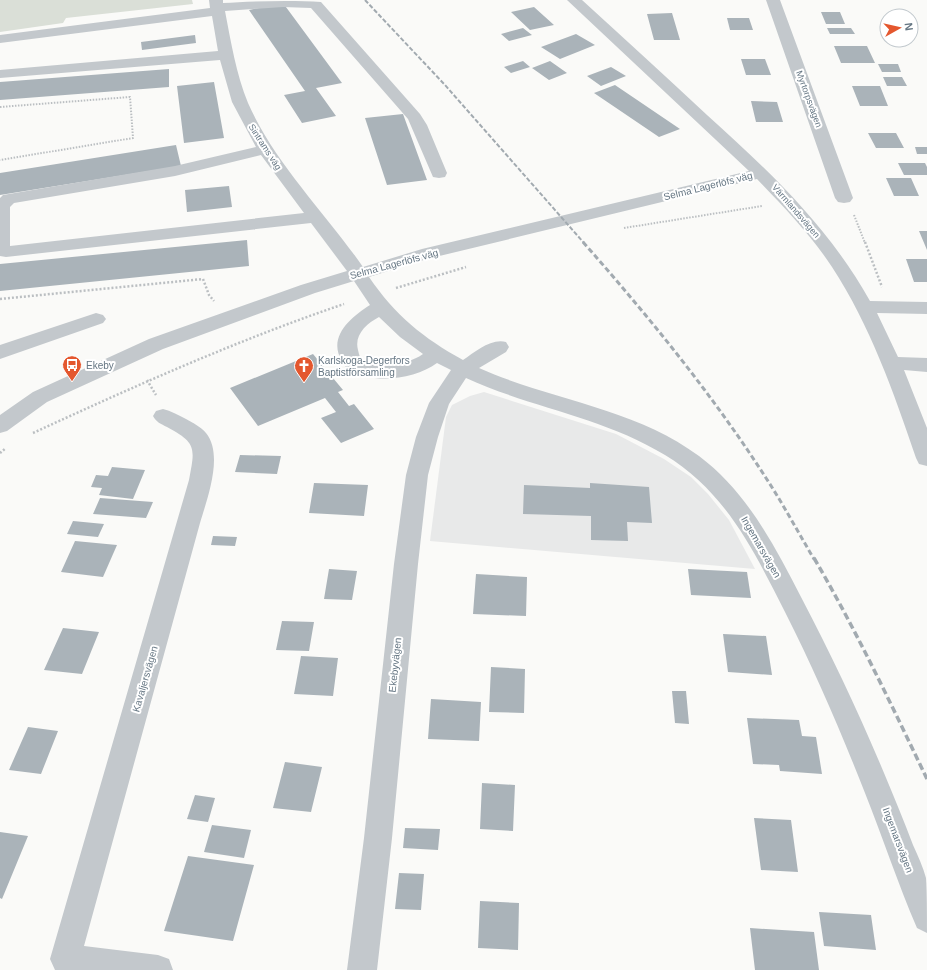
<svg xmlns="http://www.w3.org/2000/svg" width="927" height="970" font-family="Helvetica,sans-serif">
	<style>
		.built { fill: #e8e9e9 }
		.green { fill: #dadfd7 }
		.building { fill: #aab3b9 }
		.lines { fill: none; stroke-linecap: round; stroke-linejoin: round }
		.path-far1 { stroke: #bbbfc2; stroke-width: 2; stroke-dasharray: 1.5 1.5; stroke-linecap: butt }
		.path { stroke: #bbbfc2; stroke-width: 2.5; stroke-dasharray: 2 2; stroke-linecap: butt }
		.minor { fill: #c3c8cc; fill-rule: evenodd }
		.rail-far2 { stroke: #a2aab0; stroke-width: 2; stroke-dasharray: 4.5 2; stroke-linecap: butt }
		.rail-far1 { stroke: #a2aab0; stroke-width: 3; stroke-dasharray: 5.5 3; stroke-linecap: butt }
		.rail { stroke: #a2aab0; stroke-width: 3.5; stroke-dasharray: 7 3.5; stroke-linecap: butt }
		.labels { text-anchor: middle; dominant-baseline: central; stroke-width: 4; stroke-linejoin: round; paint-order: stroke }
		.far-street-label { font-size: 9px; fill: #657683; stroke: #fff }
		.street-label { font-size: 10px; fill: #657683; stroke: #fff }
		.poi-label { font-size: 10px; fill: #657683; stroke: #fff; text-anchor: start }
	</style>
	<rect width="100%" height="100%" fill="#fafaf8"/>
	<path class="built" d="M484,392l132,42 48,25 27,18 17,17 21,26 26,49 -325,-28 16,-124 6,-12 18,-9z"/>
	<path class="green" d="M0,0h192l1,4 -127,14 -3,5 -63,9z"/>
	<path class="building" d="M283,3l59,80 -26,5 20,28 -34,7 -18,-28 21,-4 -56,-81z
		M534,7l20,18 -24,5 -19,-18z
		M821,12h19l5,12h-19z
		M672,13l8,27h-26l-7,-26z
		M727,18h22l4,12h-23z
		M523,28l9,7 -23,6 -8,-7z
		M827,28h24l4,6h-25z
		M576,34l19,11 -35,14 -19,-12z
		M195,35l1,8 -54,7 -1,-8z
		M834,46h33l8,17h-34z
		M741,59h24l6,16h-25z
		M523,61l7,6 -19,6 -7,-6z
		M550,61l17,12 -18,7 -17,-12z
		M878,64h20l3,8h-19z
		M611,67l15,9 -25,10 -14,-10z
		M169,69v18l-169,13v-18z
		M883,77h19l5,9h-20z
		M214,82l10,56 -40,5 -7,-57z
		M615,85l65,44 -21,8 -65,-44z
		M852,86h28l8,20h-28z
		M751,101l26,1 6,20h-27z
		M403,114l24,66 -40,5 -22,-67z
		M868,133h28l8,15h-28z
		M176,145l5,21 -181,29v-22z
		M915,147h12v7h-10z
		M898,163h27l2,4v8h-23z
		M886,178h25l8,18h-25z
		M229,186l3,21 -45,5 -2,-22z
		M919,231h8v19z
		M247,240l2,26 -249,25v-27z
		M906,259h21v23h-13z
		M313,354l30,36 -5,2 11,14 5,-2 20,25 -33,14 -20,-25 15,-6 -11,-14 -67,28 -28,-38z
		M240,455l41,1 -4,18 -42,-2z
		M112,467l33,3 -12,29 -34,-4 3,-7 -11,-1 5,-12 12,1z
		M314,483l54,2 -4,31 -55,-3z
		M590,483l59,4 3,36 -25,-1 1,19 -37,-1v-24l-68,-2 1,-29 66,3z
		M100,498l53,4 -7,16 -53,-4z
		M73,521l31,3 -6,13 -31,-3z
		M213,536l24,1 -2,9 -24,-1z
		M75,541l42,4 -14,32 -42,-5z
		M329,569l28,2 -5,29 -28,-1z
		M688,569l59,3 4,26 -60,-3z
		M476,574l51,3 -1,39 -53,-2z
		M282,621l32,1 -5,29 -33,-1z
		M63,628l36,4 -17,42 -38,-4z
		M723,634l43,2 6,39 -44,-3z
		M301,656l37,2 -5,38 -39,-2z
		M491,667l34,2 -1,44 -35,-1z
		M672,691h14l3,33 -14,-1z
		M431,699l50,3 -2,39 -51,-2z
		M747,718l52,2 3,16 14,1 6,37 -42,-3 -1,-6 -26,-1z
		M28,727l30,4 -17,43 -32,-4z
		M285,762l37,5 -11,45 -38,-4z
		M482,783l33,2 -2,46 -33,-2z
		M195,795l20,3 -7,24 -21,-3z
		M754,818l37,2 7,52 -37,-2z
		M212,825l39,5 -7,28 -40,-6z
		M405,828l35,1 -2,21 -35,-2z
		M0,832l28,4 -26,63 -2,-1z
		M188,856l66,9 -21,76 -69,-10z
		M399,873l25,1 -3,36 -26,-1z
		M480,901l39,2 -1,47 -40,-2z
		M819,912l52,3 5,35 -52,-4z
		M750,928l64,4 5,38h-64z"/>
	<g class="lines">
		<path class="path-far1" d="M0,107l130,-10 3,41 -133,22
			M854,215l11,28
			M624,228l138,-22"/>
		<path class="path" d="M865,242l17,45
			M396,288l70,-21
			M0,299l203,-20 6,16 5,6
			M147,380l9,15
			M33,433c102,-47 205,-93 311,-129
			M0,453l6,-5"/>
		<path class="minor" d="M209,0h14v3c28,-2 72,-3 98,-1l99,112 7,11 20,48 -2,4 -6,1 -6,-1 -25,-58 -97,-111 -28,-1 -58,4c6,31 11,63 23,92 27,61 77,109 115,164l59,-18 327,-78 -182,-171h15c42,38 84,77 125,115 63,57 121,111 163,186l57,1v12l-50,-1 21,44 29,1v14l-23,-2 23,58v38l-8,-2 -3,-6c-22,-65 -46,-133 -84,-191 -21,-32 -48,-60 -75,-88l-330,80 -58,18c26,38 54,61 94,83 12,-8 28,-22 43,-18l3,5 -3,5 -27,16c71,32 156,40 220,88 48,36 75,89 102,141 30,57 58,116 83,176 10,24 20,48 29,72 5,11 10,22 13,33 1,13 1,40 1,55l-10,-5c-19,-44 -34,-90 -52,-135 -24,-61 -50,-122 -80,-181 -31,-61 -59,-120 -120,-157 -62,-38 -134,-47 -199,-77l-17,26 -11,33 -10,38 -10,89 -26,274 -15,132h-30l17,-132 30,-274 12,-89 10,-38 13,-34 22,-33 -14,-7c-22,16 -63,22 -88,7 -3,-2 -5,-6 -7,-9 -15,-24 9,-44 28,-56l-16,-24 -39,12 -152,56 -116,53 -40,29 -7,2v-18l33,-23 116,-53 152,-54 46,-14 -36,-48 -305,34 -6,-1v-58l3,-3 172,-29 81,-19 -24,-45 -12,-42 -220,18v-8l218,-19 -6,-35 -212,27v-8l210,-27zM261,155l43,58 -294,33v-39l4,-4 161,-27zM379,317l21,20 23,17c-14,10 -43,16 -60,7 -3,-2 -4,-7 -5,-11 -4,-15 8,-26 21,-33z
			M766,0h14l73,198 -3,4 -6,1 -6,-1 -3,-4z
			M96,313l7,2 3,4 -3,4 -103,36v-14z
			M163,409c8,2 15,6 23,10 7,4 15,8 20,14 18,22 1,66 -6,90l-116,423 74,9 11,4 4,11h-118l-5,-11 139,-479c6,-32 8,-37 -22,-53 -6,-3 -11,-5 -14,-11l3,-5z"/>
		<path class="rail-far2" d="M365,0l80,85 139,158"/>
		<path class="rail-far1" d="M583,242c66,75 129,152 183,236 17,26 32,54 48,81"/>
		<path class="rail" d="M814,558c42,72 77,146 113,221"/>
	</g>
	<defs>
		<symbol id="bus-pin" viewBox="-11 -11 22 30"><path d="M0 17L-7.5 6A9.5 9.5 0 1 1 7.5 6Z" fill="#e4572e" stroke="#fff"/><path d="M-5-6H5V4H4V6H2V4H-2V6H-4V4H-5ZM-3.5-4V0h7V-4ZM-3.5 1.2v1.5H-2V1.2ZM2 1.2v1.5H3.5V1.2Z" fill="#fff"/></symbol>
		<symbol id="church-pin" viewBox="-11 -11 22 30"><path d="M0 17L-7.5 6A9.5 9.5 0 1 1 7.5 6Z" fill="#e4572e" stroke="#fff"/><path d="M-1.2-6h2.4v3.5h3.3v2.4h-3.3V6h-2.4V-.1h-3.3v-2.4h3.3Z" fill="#fff"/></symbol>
	</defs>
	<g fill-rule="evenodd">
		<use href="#bus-pin" x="61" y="354" width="22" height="30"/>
		<use href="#church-pin" x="293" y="355" width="22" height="30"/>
	</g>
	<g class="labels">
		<g class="far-street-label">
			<text transform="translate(809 99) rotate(70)">Myrtorpsvägen</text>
			<text transform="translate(265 147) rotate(57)">Sintrams väg</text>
			<text transform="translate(796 211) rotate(49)">Värmlandsvägen</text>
		</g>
		<g class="street-label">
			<text transform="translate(708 186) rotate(-14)">Selma Lagerlöfs väg</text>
			<text transform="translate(394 264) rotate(-15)">Selma Lagerlöfs väg</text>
			<text transform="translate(761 547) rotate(60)">Ingemarsvägen</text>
			<text transform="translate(395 665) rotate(-84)">Ekebyvägen</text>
			<text transform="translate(145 679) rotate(-74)">Kavaljersvägen</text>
			<text transform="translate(898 840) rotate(69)">Ingemarsvägen</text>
		</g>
		<g class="poi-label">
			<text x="318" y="360">Karlskoga-Degerfors<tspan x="318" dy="12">Baptistförsamling</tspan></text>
			<text x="86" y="365">Ekeby</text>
		</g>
	</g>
	<g transform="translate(899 28) rotate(82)"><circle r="19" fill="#ffffff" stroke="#c1c8cd"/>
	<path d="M0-3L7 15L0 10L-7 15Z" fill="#e4572e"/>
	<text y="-6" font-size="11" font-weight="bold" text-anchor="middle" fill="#657683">N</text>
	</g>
</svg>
